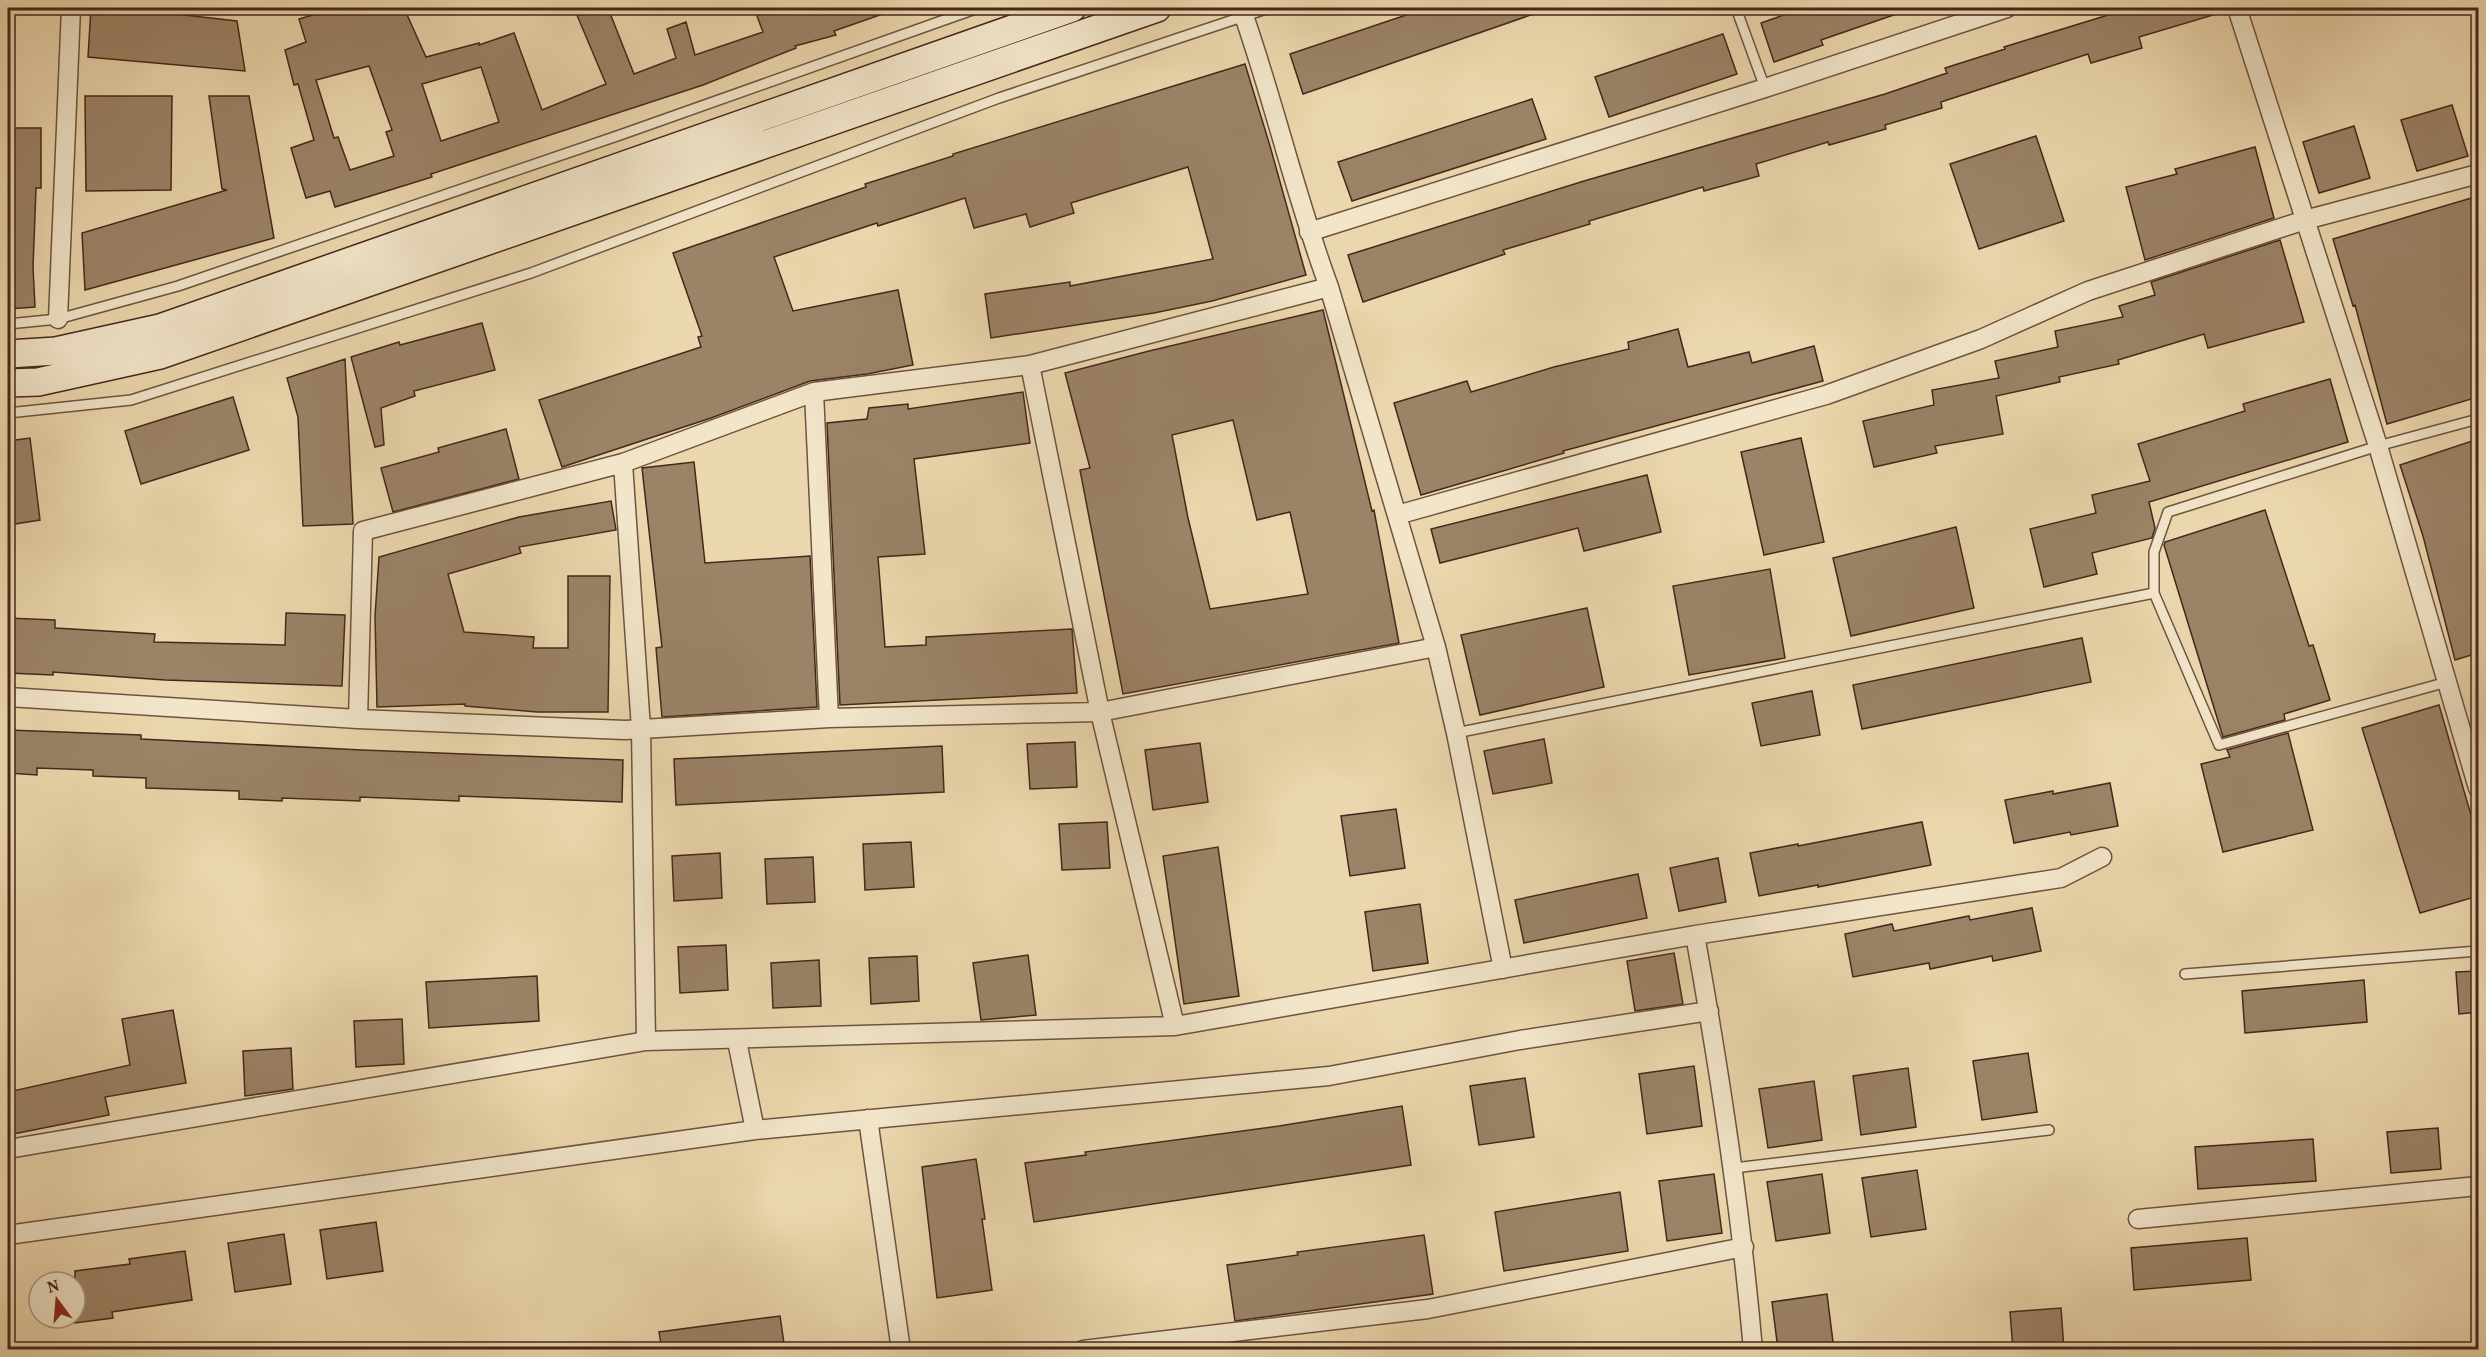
<svg xmlns="http://www.w3.org/2000/svg" width="2486" height="1357" font-family="Vollkorn,serif">
	<style>
		.building { fill: #9b8367; stroke: #45271c; stroke-width: 1.5; fill-rule: evenodd }
		.lines { fill: none; stroke-linecap: round; stroke-linejoin: round }
		.lane-casing { stroke: #6e5340; stroke-width: 12 }
		.street-casing { stroke: #6e5340; stroke-width: 21 }
		.secondary-casing { stroke: #45271c; stroke-width: 30 }
		.lane { stroke: #f2e5ca; stroke-width: 9 }
		.street { stroke: #f2e5ca; stroke-width: 18 }
		.secondary { stroke: #f2e5ca; stroke-width: 27 }
	</style>
	<rect width="100%" height="100%" fill="#ebd7ad"/>
	<filter id="stains"><feTurbulence type="fractalNoise" baseFrequency=".00333" numOctaves="4"/><feColorMatrix values="0 0 0 0 .2 0 0 0 0 .09 0 0 0 0 .02 0 0 0 .5 -.17"/></filter>
	<radialGradient id="worn" r=".72"><stop offset=".6" stop-color="#630" stop-opacity="0"/><stop offset="1" stop-color="#630" stop-opacity=".3"/></radialGradient>
	<path class="building" d="M91,8h31l115,13 8,50 -157,-14z
		M336,8h68l22,49 53,-14v2l35,-12 28,77 64,-26 -32,-76h34l26,66 42,-16 -9,-29 19,-7 9,33 68,-23 -9,-24h139l1,2 -60,21 2,4 -41,11 1,2 -93,37 -272,89 1,3 -97,30 -5,-16 -24,7 -15,-50 23,-8 -16,-56 -4,1 -9,-35 21,-8 -7,-23zM369,66l23,64 -6,2 8,24 -44,14 -12,-33 -4,1 -18,-58zM481,67l18,55 -58,19 -19,-57z
		M1427,8h117l1,2 -242,84 -13,-40z
		M1804,8h103l1,2 -87,30 2,5 -49,17 -13,-39z
		M2131,8h91l1,4 -84,25 3,11 -51,15 -3,-9 -147,48 1,6 -57,17 1,4 -57,16 -1,-3 -72,22 3,12 -55,15 -1,-4 -114,34 1,3 -87,26 2,4 -142,48 -15,-47 236,-74 301,-87 62,-21 -2,-5 60,-19 -1,-2z
		M1723,34l14,40 -128,43 -14,-40z
		M1245,64l25,82 36,129 -94,26 -58,12 -163,25 -6,-44 85,-12v4l143,-27 -25,-92 -117,36 3,10 -44,14 -4,-13 -52,14 -9,-30 -87,28 -1,-3 -103,34 19,54 105,-21 15,75 -46,9 -57,7 -99,37 -149,49 -23,-67 162,-53 -3,-10 4,-1 -29,-83 193,-66 -1,-3 88,-28v-2z
		M85,96h87l-1,94 -85,1z
		M209,96h40l25,142 -189,52 -3,-57 145,-43 -5,-1z
		M1532,99l14,40 -194,62 -14,-39z
		M2452,105l16,51 -51,15 -16,-51z
		M2354,126l16,52 -51,15 -16,-51z
		M8,128h33v60h-5l-3,79 2,40 -27,2z
		M2036,136l28,85 -85,28 -29,-85z
		M2255,147l19,71 -129,42 -19,-73 51,-13 -2,-5z
		M2478,196v201l-91,27 -32,-119 -2,1 -20,-67z
		M2280,240l24,82 -96,26 -4,-14 -86,26 1,4 -60,13 1,5 -64,14 7,38 -68,12 2,7 -63,14 -11,-46 71,-16 -2,-15 67,-12 -4,-17 63,-14 -3,-16 68,-14 -4,-11 36,-11 -4,-13z
		M1323,310l49,201 2,-1 25,133 -276,51 -43,-224 10,-2 -25,-95 84,-22zM1233,420l24,100 33,-8 18,82 -98,15 -22,-91 -16,-83z
		M482,323l13,47 -81,21 1,5 -34,12 3,37 -9,2 -24,-90 48,-15 1,3z
		M1678,329l10,38 61,-15 3,11 62,-17 9,35 -260,70 1,2 -143,42 -27,-92 73,-22 4,11 83,-25 75,-18 -1,-7z
		M345,359l8,165 -50,2 -5,-109 -11,-39z
		M2330,379l18,63 -199,60 6,26 -3,10 -60,15 5,21 -53,13 -14,-58 66,-16 -4,-18 58,-14 -12,-37 107,-33 -2,-7z
		M1023,392l7,51 -116,16 11,95 -47,3 7,90 41,-2v-8l146,-8 5,64 -237,12 -13,-282 40,-4 2,-11 39,-4v5z
		M233,397l16,53 -108,34 -16,-53z
		M506,429l13,50 -126,33 -12,-44 58,-16 -1,-4z
		M30,438l10,82 -32,5v-84z
		M1801,438l23,104 -60,13 -23,-103z
		M2478,439v214l-23,7 -32,-124 -23,-71z
		M694,462l11,101 105,-7 7,151 -155,10 -6,-69 6,-1 -20,-179z
		M1647,475l14,57 -77,19 -6,-23 -138,35 -9,-34z
		M611,501l5,29 -97,17 2,6 -73,21 16,58 70,5 -1,11h35v-72h42l-2,136h-71l-72,-6v-2l-88,3 -2,-91 4,-59 140,-40z
		M2265,510l44,136 4,-1 17,55 -46,14 1,6 -62,17 -59,-192 1,-3z
		M1956,527l18,81 -123,28 -18,-78z
		M1770,569l15,89 -96,17 -16,-89z
		M1587,608l17,79 -124,28 -19,-80z
		M286,613l59,2 -3,71 -177,-6 -112,-8v3l-45,-2v-55l47,2v8l100,6 -1,8 131,3z
		M2082,638l9,44 -229,47 -9,-44z
		M1812,691l8,44 -59,11 -9,-43z
		M2439,705l34,117 5,-2v76l-58,17 -58,-185z
		M8,730l133,5v4l221,11 261,10 -1,42 -163,-6v5l-99,-4v4l-78,-3v3l-43,-2v-8l-93,-3v-10l-53,-2v-6l-56,-2v7l-29,-2z
		M2288,733l25,97 -90,22 -22,-88 29,-7 -3,-7z
		M1544,739l8,44 -59,11 -9,-43z
		M1075,742l2,45 -47,2 -3,-45z
		M1200,743l8,59 -55,8 -8,-60z
		M942,746l2,46 -268,13 -2,-46z
		M2110,783l8,43 -47,9 -1,-3 -56,11 -9,-43 48,-9v3z
		M1396,809l9,59 -55,8 -9,-60z
		M1107,822l3,46 -48,2 -3,-46z
		M1922,822l9,43 -113,22v-2l-59,11 -9,-43 48,-9v2z
		M911,842l3,45 -49,3 -2,-46z
		M1218,847l21,149 -55,8 -21,-148z
		M720,853l2,45 -48,3 -2,-45z
		M813,857l2,45 -48,2 -2,-45z
		M1718,858l8,44 -47,9 -9,-43z
		M1638,874l9,44 -123,25 -9,-43z
		M1420,904l8,59 -55,8 -8,-59z
		M2032,908l9,43 -48,10 -1,-5 -62,13 -1,-6 -76,14 -8,-43 47,-10 2,7 75,-15 1,4z
		M726,945l2,45 -48,3 -2,-46z
		M1674,953l9,51 -48,7 -8,-50z
		M1028,955l8,60 -55,5 -8,-57z
		M917,956l2,45 -48,3 -2,-46z
		M819,960l2,46 -48,2 -2,-45z
		M2478,971v41l-19,2 -3,-42z
		M537,976l2,45 -110,7 -3,-46z
		M2364,980l3,42 -122,11 -3,-42z
		M173,1010l13,73 -81,14 4,18 -101,20v-43l122,-27 -8,-46z
		M402,1019l2,45 -48,3 -2,-46z
		M291,1048l2,41 -48,7 -2,-45z
		M2028,1053l9,59 -55,8 -9,-59z
		M1694,1066l8,60 -55,8 -8,-60z
		M1908,1068l8,59 -55,8 -8,-59z
		M1525,1078l9,59 -55,8 -9,-59z
		M1814,1081l8,59 -54,8 -9,-59z
		M1402,1106l9,59 -377,57 -9,-59 61,-8 -1,-3 194,-26z
		M2438,1128l3,41 -50,4 -4,-41z
		M2313,1139l3,42 -118,8 -3,-42z
		M976,1159l9,60h-3l10,71 -55,8 -15,-131z
		M1917,1170l9,59 -55,8 -9,-59z
		M1714,1174l8,59 -55,8 -8,-60z
		M1822,1174l8,59 -54,8 -9,-59z
		M1620,1192l8,59 -124,20 -9,-59z
		M376,1222l7,49 -56,8 -7,-49z
		M284,1234l7,50 -56,8 -7,-49z
		M1424,1235l9,59 -198,27 -8,-56 71,-10 -1,-3z
		M2247,1238l4,42 -117,10 -3,-42z
		M185,1251l7,49 -80,12 1,6 -38,5v-52l55,-7 -1,-5z
		M1827,1294l7,56h-56l-6,-48z
		M2061,1308l3,42h-51l-3,-38z
		M780,1316l5,34h-123l-3,-18z"/>
	<g class="lines">
		<defs>
			<path id="lane" d="M1736,8l29,80
				M8,324l50,-5 120,-33 442,-151 358,-127
				M8,413l123,-13 400,-127 468,-175 270,-90
				M2447,682l-228,63 -65,-152v-41l14,-40 210,-66 100,-27
				M1456,733l698,-140
				M2185,974l293,-23
				M1734,1168l315,-38"/>
			<path id="street" d="M2237,8l141,438 100,342
				M1244,16c31,89 52,182 85,271l107,360 20,86 47,236
				M1309,232l456,-144 242,-80
				M58,319l13,-311
				M1030,365l70,347 75,314
				M814,392l15,326
				M623,463l18,266 5,312
				M1397,515l429,-120 155,-56 107,-48 217,-71 173,-46
				M8,697l350,22 267,11 204,-12 271,-6 336,-65
				M358,719l5,-188 260,-68 191,-71 216,-27 299,-78
				M1695,935l366,-57 41,-21
				M737,1041l18,89
				M868,1119l33,231
				M8,1149l638,-108 529,-15 520,-91c25,138 46,275 58,415
				M2138,1219l340,-33
				M8,1235l747,-105 574,-54 191,-36 189,-29
				M1083,1350l345,-41 316,-62"/>
			<path id="secondary" d="M8,354l48,-3 104,-23 912,-320
				M8,383l30,-1 122,-27 997,-347"/>
		</defs>
		<use href="#lane" class="lane-casing"/>
		<use href="#street" class="street-casing"/>
		<use href="#secondary" class="secondary-casing"/>
		<use href="#lane" class="lane"/>
		<use href="#street" class="street"/>
		<use href="#secondary" class="secondary"/>
	</g>
	<rect width="2486" height="1357" fill="none" stroke="#ebd7ad" stroke-width="30"/>
	<rect x="9" y="9" width="2468" height="1339" fill="none" stroke="#45271c" stroke-width="3"/>
	<rect x="15" y="15" width="2456" height="1327" fill="none" stroke="#45271c" stroke-width="1.5"/>
	<g transform="translate(57 1300) rotate(344)"><circle r="28" fill="#f2e5ca" stroke="#ad9984" stroke-width="1.5"/>
	<path d="M0-4.5L10 22L0 15L-10 22Z" fill="#8f2418"/>
	<text y="-9" font-size="16" font-weight="bold" text-anchor="middle" fill="#45271c">N</text>
	</g>
	<rect width="100%" height="100%" filter="url(#stains)"/>
	<rect width="100%" height="100%" fill="url(#worn)"/>
</svg>
